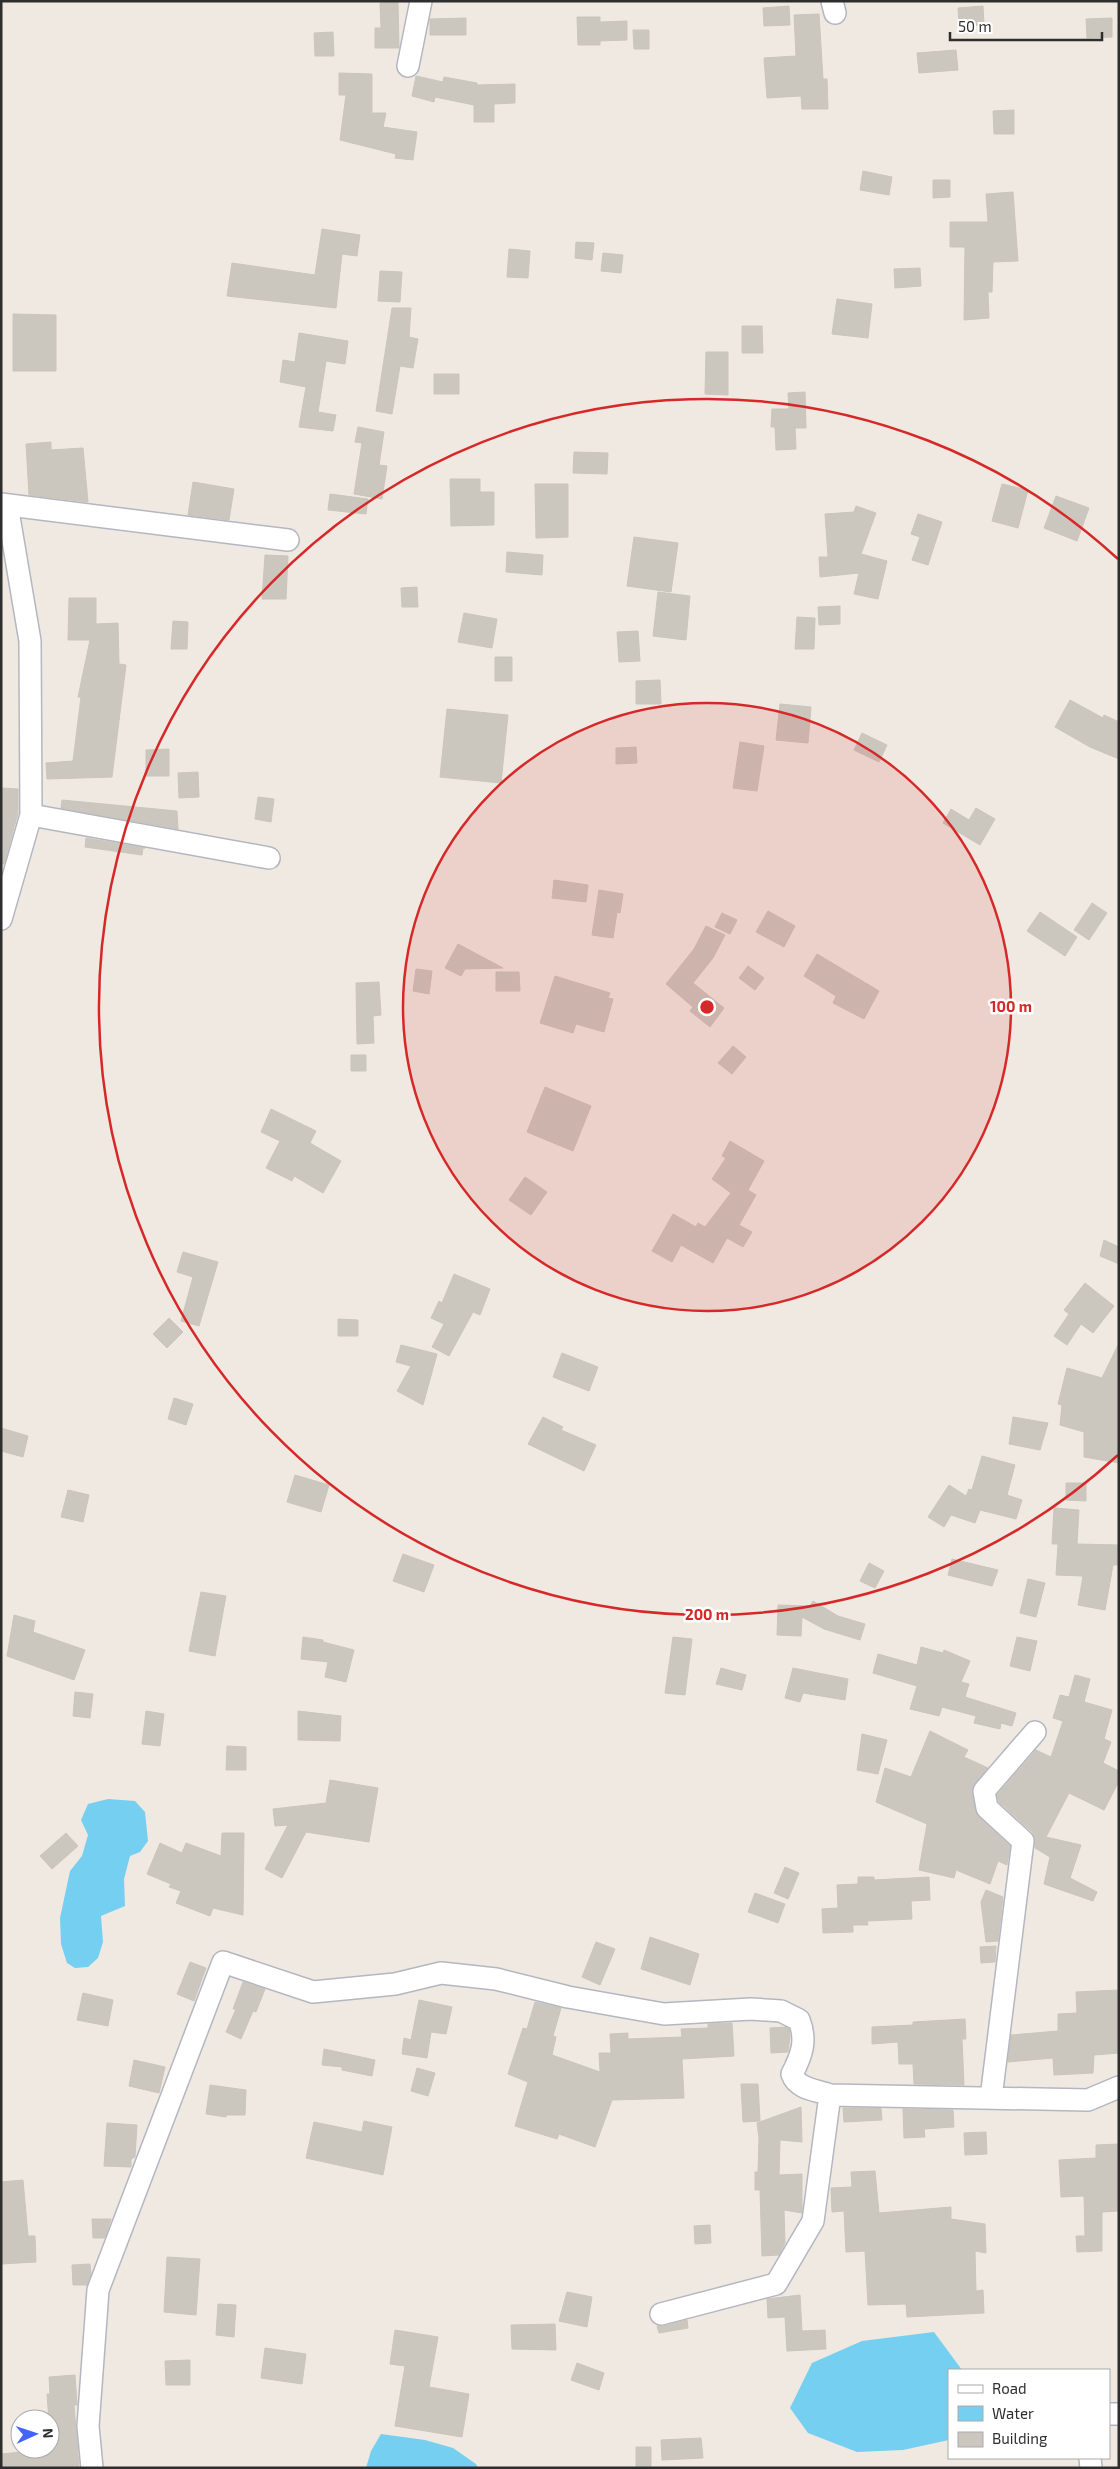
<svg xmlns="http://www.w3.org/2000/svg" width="1120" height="2469" font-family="'Exo 2',sans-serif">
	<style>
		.water { fill: #75cff0 }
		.building { fill: #cbc7bf; stroke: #cbc5ba }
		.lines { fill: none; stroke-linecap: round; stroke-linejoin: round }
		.minor-casing { stroke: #b4b7c1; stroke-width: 24 }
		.minor { stroke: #fff; stroke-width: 21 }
		.ring { fill: none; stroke: #d62828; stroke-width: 2.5 }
		.centre { fill: #d62828; stroke: #fff; stroke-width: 2.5 }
		.ring-label { font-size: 15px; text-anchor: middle; font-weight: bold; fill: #d62828; stroke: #fff; stroke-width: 5; stroke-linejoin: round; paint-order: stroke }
	</style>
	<rect width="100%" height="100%" fill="#efe9e1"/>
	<path class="water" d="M108,1799l27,2 10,11 3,29 -8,11 -10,4 -6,23 1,27 -24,10 2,26 -5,16 -10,9 -13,1 -8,-5 -6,-19 -1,-26 10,-47 12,-15 6,-21 -7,-15 7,-16z
		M934,2332l28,38h-13v70l-46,10 -46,2 -49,-19 -18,-25 22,-45 50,-22z
		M381,2434l44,6 28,8 23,16 2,4h-112l5,-17z"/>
	<path class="building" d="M398,2l1,46h-24v-20h6l-1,-25z
		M789,6l1,19 -26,1 -1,-18z
		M983,6l1,19 -25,1 -1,-18z
		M819,14l4,65h4l1,30h-26l-1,-13 -34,2 -3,-40 32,-2 -2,-41z
		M577,17h23v5l27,-1v19l-27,1v4h-22z
		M466,18v17h-36v-16z
		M1112,18v19l-25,1 -1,-19z
		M633,30h16v19h-15z
		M333,32l1,24h-19l-1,-23z
		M956,50l2,20 -39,3 -2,-20z
		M339,73l33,1v39h14l-3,14 34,5 -4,28 -18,-2 1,-4 -56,-14 6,-45h-7z
		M416,76l27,6 1,-5 33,6v2l38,-1v19l-21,1v18h-20v-17l-39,-8 -1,5 -22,-6z
		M1014,110v24h-20l-1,-23z
		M863,171l29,6 -3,18 -29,-5z
		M933,180h17v17l-17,1z
		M1013,192l5,69 -25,1 -1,30h-4l1,26 -25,2 1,-73h-15v-25h38l-2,-28z
		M322,229l38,6 -3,21 -15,-2 -6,54 -109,-12 5,-33 83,12z
		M576,242l18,1 -2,17 -17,-2z
		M509,249l21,2 -2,27 -21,-1z
		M603,253l20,2 -2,18 -20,-2z
		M920,268l1,18 -26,2 -1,-19z
		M380,271l22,1 -2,30 -22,-1z
		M837,299l35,5 -4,34 -36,-4z
		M392,308h19l-2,29 9,2 -5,29 -13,-2 -8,48 -16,-3z
		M13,314l43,1v56h-43z
		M742,326h20l1,27h-21z
		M299,333l49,8 -3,23 -19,-3 -8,51 18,3 -3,16 -34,-4 7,-40 -26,-5 3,-22 12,2z
		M706,352h22v43l-23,-1z
		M434,374h25v20h-25z
		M805,392l1,36h-11l1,21 -20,1 -1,-23h-4l1,-18h17l-1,-16z
		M358,427l26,5 -5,33 8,1 -5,33 -28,-5 8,-51 -7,-1z
		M51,442v8l32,-2 5,54 -59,-7 -3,-51z
		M574,452l34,1 -1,21 -34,-1z
		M450,479h30v13h14v33l-43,1z
		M193,482l41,7 -5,31 -41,-5z
		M535,484h33v53l-32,1z
		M1002,484l26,6 -10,38 -26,-7z
		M330,494l38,5 -2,15 -38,-4z
		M1056,496l33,12 -12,33 -33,-13z
		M856,506l20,7 -15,41 26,7 -9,38 -24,-5 5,-21 -39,4 -1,-20h9l-3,-43 29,-2z
		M918,514l24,8 -14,43 -16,-5 8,-23 -9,-3z
		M634,537l44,6 -7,49 -44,-6z
		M507,552l36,3 -1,20 -36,-3z
		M265,555l23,1 -2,43h-24z
		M417,587l1,20h-16l-1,-19z
		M658,592l32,4 -4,44 -33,-4z
		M69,598h27v26l22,-1 1,41 7,1 -14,112 -65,2 -1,-16 27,-2 8,-64h-3l12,-57h-22z
		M840,606v18l-21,1 -1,-18z
		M464,613l33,6 -5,29 -34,-6z
		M797,617l18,1 -1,31h-19z
		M173,621l15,1 -1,27h-16z
		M638,631l2,30 -21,1 -2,-30z
		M495,657h17v24h-17z
		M660,680l1,24h-25v-23z
		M1070,700l33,18 1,-3 15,7v37l-29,-12 -35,-20z
		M780,704l31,3 -3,36 -32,-3z
		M447,709l61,6 -7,68 -61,-6z
		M862,733l25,12 -8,17 -25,-12z
		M740,742l24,4 -7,45 -24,-3z
		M636,747l1,16 -21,1v-16z
		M169,749v27h-23v-26z
		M198,772l1,25 -20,1 -1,-25z
		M1,788l17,1v24l-14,51h-3z
		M258,797l16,2 -3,23 -16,-3z
		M62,800l115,11 1,18 -117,-21z
		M976,808l19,11 -15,26 -37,-22 8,-14 18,11z
		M86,838l59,10h-2l-1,7 -57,-8z
		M554,880l34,5 -2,17 -34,-4z
		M599,890l24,4 -3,19 -3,-1 -4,26 -21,-3z
		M1092,903l15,10 -18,27 -15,-10z
		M768,911l27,15 -11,21 -28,-15z
		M1040,912l37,25 -12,19 -38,-25z
		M722,913l15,7 -7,14 -15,-7z
		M706,926l19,9 -12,23 -20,25 31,25 -14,19 -20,-16 3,-4 -27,-23 28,-35z
		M458,944l45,24 -38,1 -4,7 -16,-8z
		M817,954l62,37 -15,28 -31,-16 3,-7 -32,-20z
		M748,966l16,12 -9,12 -16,-12z
		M416,969l16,2 -3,23 -16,-3z
		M496,972h23l1,19h-24z
		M555,976l55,17 -2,5 5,1 -9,33 -28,-8 -3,9 -33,-10z
		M379,982l2,33 -8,1 1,27 -17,1 -1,-61z
		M733,1046l13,11 -14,17 -14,-11z
		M351,1055h15v16h-15z
		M545,1087l46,19 -18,45 -46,-19z
		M271,1109l45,22 -6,12 31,18 -18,32 -29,-17 -2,5 -26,-13 14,-27 -19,-9z
		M730,1141l34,20 -16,29 8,5 -17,30 13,7 -9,15 -16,-9 -14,25 -32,-18 -9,17 -20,-11 21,-37 23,13 2,-4 7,4 26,-34 -19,-14 14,-21 -4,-2z
		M525,1177l22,15 -16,23 -22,-15z
		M1104,1240l15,7v17l-19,-8z
		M183,1252l35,10 -19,64 -18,-5 12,-44 -16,-5z
		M454,1274l36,15 -10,26 -7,-3 -24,44 -17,-9 12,-23 -13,-6 8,-17 3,2z
		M1085,1283l29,23 -21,27 -12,-9 -14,21 -13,-9 15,-22 -5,-4z
		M169,1318l14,14 -16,16 -14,-14z
		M338,1319l20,1v16h-20z
		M1119,1343v120l-35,-6v-25l-24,-7 2,-20 -4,-1 9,-36 35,10z
		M401,1345l36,9 -14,51 -26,-14 14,-25 -15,-4z
		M562,1353l36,14 -9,24 -36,-14z
		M174,1398l19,6 -7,21 -18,-6z
		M543,1417l20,10 -2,3 35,15 -12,26 -56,-27z
		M1013,1417l35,6 -8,27 -31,-6z
		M1,1428l27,8 -5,21 -22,-6z
		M982,1456l33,9 -8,30 15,5 -6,19 -36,-9 -5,13 -24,-8 -7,12 -16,-10 21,-32 17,11 3,-7 3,1z
		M295,1475l34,10 -8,27 -34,-10z
		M1066,1483h20v18l-20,-1z
		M68,1490l21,5 -6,27 -22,-5z
		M1054,1508l25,2 -2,34 42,1v20h-6l-8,45 -27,-5 5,-29 -27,-1 2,-31h-6z
		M403,1554l31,11 -10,27 -31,-11z
		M952,1559l46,11 -6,16 -44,-11z
		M869,1563l15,8 -9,17 -15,-7z
		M1028,1579l17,4 -9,34 -16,-4z
		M201,1592l25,4 -11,60 -26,-5z
		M813,1601l25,15 27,8 -5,16 -36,-11 -22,-12 -1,19 -24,-1 1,-30 32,1z
		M14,1615l21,6 -2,11 52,18 -11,30 -67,-24z
		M303,1637l20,3v2l31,8 -8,32 -21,-5 3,-15 -27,-3z
		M673,1637l19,2 -7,56 -20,-2z
		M1017,1637l20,4 -7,30 -20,-5z
		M921,1647l22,6 1,-3 26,11 -9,21 8,2 -4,13 51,16 -4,13 -11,-3 -1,6 -26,-6 2,-7 -34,-9 -3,9 -29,-7 7,-23 -44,-13 5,-19 39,11z
		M721,1668l25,7 -4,15 -26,-6z
		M793,1668l55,11 -3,21 -42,-7 -3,9 -15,-4z
		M1075,1675l15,4 -6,23 28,8 -8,29 7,3 -8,21 16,8v10l-15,29 -35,-17 -23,44 35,8 -11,33 27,14 -4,9 -49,-17 6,-27 -15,-9v-11l-3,-5 -33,-30 -2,-7 39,-45 15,7 12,-36 -10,-3 7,-23 9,2z
		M75,1692l18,2 -3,24 -17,-2z
		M146,1711l18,3 -4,32 -18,-2z
		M298,1711l43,5 -1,25 -42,-1z
		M930,1731l38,19 -4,7 24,11 -16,19 3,23 4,7 31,29 -3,19 -9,-4 -8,23 -34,-14 -2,8 -35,-8 8,-46 -51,-22 9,-34 26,9z
		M862,1734l25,6 -9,34 -21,-4z
		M227,1746l19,1v23h-20z
		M330,1780l48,8 -9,54 -63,-10 -24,46 -17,-9 23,-44 -13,1 -2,-17 53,-6z
		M66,1833l12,13 -26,23 -12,-13z
		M222,1833h22l-1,82 -30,-7 -3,8 -34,-13 5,-12 -12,-4 2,-3 -24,-10 13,-31 22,10 4,-10 35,13z
		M785,1867l14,6 -11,26 -14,-6z
		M858,1877h16v3l55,-3 1,23 -19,1 1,18 -45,2 1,4h-15v7l-30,1 -1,-24 16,-1 -1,-23 21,-1z
		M986,1890l17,7 -5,44 -12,1 -5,-40z
		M755,1893l30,11 -7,19 -30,-11z
		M650,1937l49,17 -9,31 -49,-16z
		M596,1942l19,7 -15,36 -18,-8z
		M996,1946l-1,16 -14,1 -1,-16z
		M190,1962l16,6 -12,33 -17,-7z
		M243,1982l22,7 -9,23 -3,-1 -12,28 -15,-7 10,-23h-3z
		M1119,1990v63l-25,2 -1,18 -39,2 -1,-17 -45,4 3,-27 47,-4v-17l19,-1 -1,-21z
		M83,1993l30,7 -5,26 -31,-6z
		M419,2000l33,7 -6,27 -15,-2 -4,26 -25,-4 2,-16 7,2z
		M535,2002l26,6 -8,28 3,1 -4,18 48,17 -1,-19h12l-1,-19 18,-1v6l54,-2 -1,-8 27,-1v-4l24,-1 2,33 -52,3 2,39 -72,2 -17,47 -36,-13 -2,5 -42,-13 13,-44 -20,-8 15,-46 4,1z
		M965,2019l1,20h-4l2,46 -50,-1 -1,-20h-14l-1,-22 -26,2v-17l41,-2v-3z
		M786,2027l3,2 1,7 -2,16 -17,1 -1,-25z
		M324,2049l51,11 -3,16 -30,-6v-3l-20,-2z
		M134,2060l31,7 -6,26 -30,-7z
		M417,2068l18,5 -7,23 -17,-5z
		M741,2084h17l2,37 -17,1z
		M210,2085l36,5 -1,25h-19v2l-20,-3z
		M801,2107l1,35 -22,-2 -1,35 23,-1v39l-18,-3 1,33 -6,12 -17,1 -2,-66h-5v-18h3l1,-34 -2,-15z
		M843,2108h38l1,12 -38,2z
		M903,2109l50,1 1,17 -30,2 1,8 -21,1z
		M364,2121l28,6 -9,48 -77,-17 8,-36 48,10z
		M107,2123l30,2 -2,32 -4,2v8l-27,-1z
		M986,2132l1,22 -22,1 -1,-22z
		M1119,2144v67l-17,1v39l-25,1 -1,-16h9l-1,-40 -23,1 -2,-37 37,-2v-13z
		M875,2171l4,42 72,-6v12l34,5 1,29 -11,-2 1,40 7,-1 1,23 -77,4 -1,-13 -38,1 -3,-54 -19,1 -2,-41 -12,1 -1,-24 21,-1 -1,-15z
		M23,2180l5,56h7l1,26 -35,2v-82z
		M92,2219h19l-6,19h-12z
		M710,2225l1,18 -16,1 -1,-18z
		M167,2257l33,2 -4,56 -32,-3z
		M90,2264l1,10 -4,11h-14l-1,-20z
		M567,2292l25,5 -5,30 -28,-6z
		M800,2295l2,36 23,-1 1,19 -39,2 -2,-34 -17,1 -1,-19z
		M218,2304l18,1 -2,32 -18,-2z
		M687,2320l1,8 -29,5 -2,-7h7z
		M555,2324l1,26 -44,-1 -1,-24z
		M395,2330l43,7 -9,50 40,7 -7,43 -67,-11 10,-60 -15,-2z
		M265,2348l41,6 -4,30 -41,-6z
		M190,2360v25h-24l-1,-24z
		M577,2363l27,10 -5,17 -28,-10z
		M75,2375l2,30h-3l5,63h-78v-14l21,-2v-3h29l-4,-55h3l-1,-17z
		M701,2438l2,20 -41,2 -1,-20z
		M636,2447h15v21h-15z"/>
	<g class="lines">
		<defs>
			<path id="minor" d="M832,1l3,12
				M408,66l13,-65
				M1,504l287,36
				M31,815l238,43
				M1,919l30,-104 -1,-174 -23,-136
				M991,2098l32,-257 -36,-33 -3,-17 51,-59
				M661,2314l115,-30 37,-63 17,-126 258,5 31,-13
				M1109,2414h10
				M1090,2458l1,10
				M92,2468l-4,-42 10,-136 125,-328 90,30 82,-8 46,-11 55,6 72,18 96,17 87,-5 30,2 18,9c8,20 3,35 -7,54 5,15 24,16 38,21"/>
		</defs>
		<use href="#minor" class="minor-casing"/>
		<use href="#minor" class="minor"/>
	</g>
	<circle cx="707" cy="1007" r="304" fill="#d62828" fill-opacity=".12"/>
	<g class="ring">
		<circle cx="707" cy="1007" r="304"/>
		<path d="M1118 1455A608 608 0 1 1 1118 559"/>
	</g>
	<circle cx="707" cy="1007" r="8" class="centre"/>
	<g class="ring-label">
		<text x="1011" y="1012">100 m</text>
		<text x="707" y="1620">200 m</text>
	</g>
	<rect width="1120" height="2469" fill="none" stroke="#2e2e2e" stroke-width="5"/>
	<rect x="948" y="2369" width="162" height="90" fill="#ffffff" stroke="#ababab"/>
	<rect x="958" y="2385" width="25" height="8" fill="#ffffff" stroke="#ababab"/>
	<text x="992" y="2394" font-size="15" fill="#2e2e2e">Road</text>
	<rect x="958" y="2406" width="25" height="15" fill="#75cff0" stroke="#ababab"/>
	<text x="992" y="2419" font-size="15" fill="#2e2e2e">Water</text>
	<rect x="958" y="2432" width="25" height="15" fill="#cbc7bf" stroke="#ababab"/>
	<text x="992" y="2444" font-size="15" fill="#2e2e2e">Building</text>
	<g transform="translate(35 2434) rotate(87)"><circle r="24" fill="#ffffff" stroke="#ababab"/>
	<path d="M0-4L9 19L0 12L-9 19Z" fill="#4264fb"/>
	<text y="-8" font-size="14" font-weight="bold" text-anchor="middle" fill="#2e2e2e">N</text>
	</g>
	<path d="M950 32v8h152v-8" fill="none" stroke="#2e2e2e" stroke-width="2.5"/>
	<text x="958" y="32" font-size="15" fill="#2e2e2e" stroke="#ffffff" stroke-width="4" paint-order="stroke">50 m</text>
</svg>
